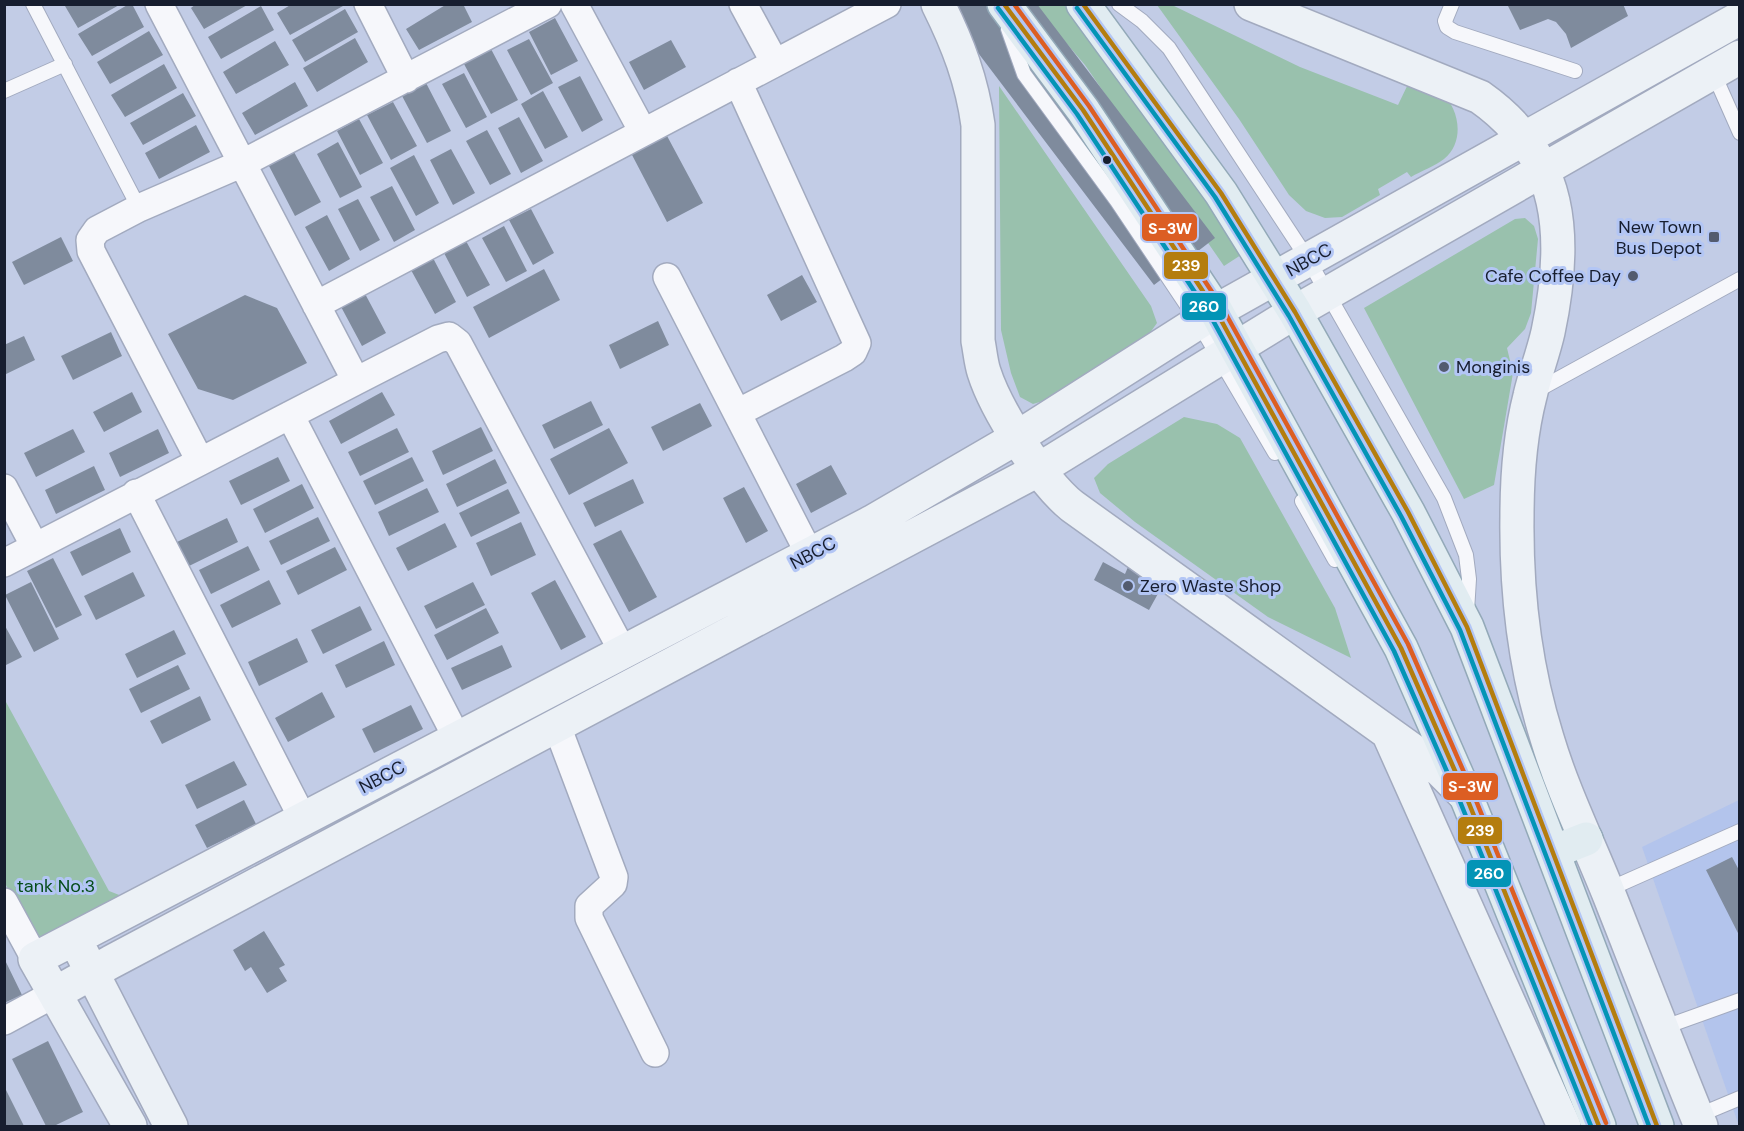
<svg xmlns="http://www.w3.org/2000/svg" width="1744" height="1131" font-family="'DM Sans',sans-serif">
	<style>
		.built { fill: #b3c4ec }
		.green { fill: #99c1ad }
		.building { fill: #7f8b9d }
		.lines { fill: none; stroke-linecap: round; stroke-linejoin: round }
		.lane-casing { stroke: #a2aabf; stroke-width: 16 }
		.street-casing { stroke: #a2aabf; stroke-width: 30 }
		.secondary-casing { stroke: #a2aabf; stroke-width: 36 }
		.primary-casing { stroke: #93a9b8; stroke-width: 36 }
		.lane { stroke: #f6f7fb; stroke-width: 14 }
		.street { stroke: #f6f7fb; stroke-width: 27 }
		.secondary { stroke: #ecf1f6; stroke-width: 33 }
		.primary { stroke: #e1ecf1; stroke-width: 33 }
		.bus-1-casing { stroke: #b3c6f5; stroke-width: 9 }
		.bus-2-casing { stroke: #b3c6f5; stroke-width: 9 }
		.bus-3-casing { stroke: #b3c6f5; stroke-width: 9 }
		.bus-1 { stroke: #b47d0e; stroke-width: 4.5 }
		.bus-2 { stroke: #0394b6; stroke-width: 4.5 }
		.bus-3 { stroke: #dc5e23; stroke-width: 4.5 }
		.bus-dot { fill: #171e2f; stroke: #b3c6f5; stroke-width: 2 }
		.poi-dot { fill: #535b6f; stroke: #b3c6f5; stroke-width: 2 }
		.labels { text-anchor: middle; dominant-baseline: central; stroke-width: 6; stroke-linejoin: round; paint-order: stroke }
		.poi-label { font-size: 18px; fill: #171e2f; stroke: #b3c6f5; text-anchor: end }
		.street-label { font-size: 18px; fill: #171e2f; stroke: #b3c6f5 }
		.park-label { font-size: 18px; fill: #054c19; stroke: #b3c6f5 }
		.line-badge { stroke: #b3c6f5; stroke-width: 2 }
		.badge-label { font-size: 16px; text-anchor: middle; font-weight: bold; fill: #fff }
	</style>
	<rect width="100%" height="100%" fill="#c2cce6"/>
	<path class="built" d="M1739,800v326l-97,-279z"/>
	<path class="green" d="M1034,5h30l114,151 63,99 -17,11 -139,-201z
		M1157,5h15l128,62 98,38 12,-25c9,3 24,6 31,12 19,17 24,50 3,67 -9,7 -23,12 -33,18l-4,-5 -29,17 2,6 -38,22 -17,1 -19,-7 -17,-16 -50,-76z
		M999,86l152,220 6,17 -15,21 -89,54 -20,6 -13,-7 -9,-24 -10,-43z
		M1525,218l9,8 4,13 -7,74 -6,16 -18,19 6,25 -19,112 -30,14 -100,-191 151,-89z
		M1184,417l33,7 23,14 95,170 16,50 -83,-41 -133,-95 -35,-29 -6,-15 14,-14z
		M6,702l103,189 18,7 -86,58 -36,-73z"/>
	<path class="building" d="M68,4h53l-43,24 -13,-22z
		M129,4h3l12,23 -52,29 -14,-22z
		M196,4h53l-45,25 -13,-21z
		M292,4h50l1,2 -53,29 -13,-22z
		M447,4h16l9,18 -53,28 -13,-21z
		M941,4h96l178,234 -61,47z
		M1507,4h116l5,12 -57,32 -5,-14 -10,-12 -8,-3 -28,11z
		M261,6l13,24 -53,29 -13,-22z
		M345,9l13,23 -53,30 -13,-22z
		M555,18l23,43 -27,14 -22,-43z
		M149,31l14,24 -53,29 -13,-22z
		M355,38l13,24 -51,30 -14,-24z
		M529,39l24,44 -22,12 -24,-45z
		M671,40l15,27 -42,23 -15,-28z
		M275,41l14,24 -53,29 -13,-22z
		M491,49l27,51 -27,14 -27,-50z
		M164,64l13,24 -52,29 -14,-22z
		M464,73l23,44 -21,11 -24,-44z
		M580,76l23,44 -21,12 -24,-45z
		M425,81l26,50 -24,12 -26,-49z
		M295,82l13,24 -53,29 -13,-22z
		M543,91l25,46 -23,12 -24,-45z
		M183,93l13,23 -53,29 -13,-22z
		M393,102l24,44 -26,14 -24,-45z
		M519,117l24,44 -22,12 -23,-45z
		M359,119l24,44 -23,12 -23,-44z
		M196,125l14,27 -51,27 -14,-26z
		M487,130l24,44 -21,11 -24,-44z
		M666,134l37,69 -36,19 -36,-69z
		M338,142l24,45 -22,11 -23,-44z
		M451,149l24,44 -22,12 -23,-45z
		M294,152l27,50 -26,14 -26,-50z
		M414,155l25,48 -23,13 -26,-48z
		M392,186l23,44 -21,12 -24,-45z
		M358,199l22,41 -20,11 -22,-42z
		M531,209l23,44 -21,12 -24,-45z
		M327,215l23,44 -21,12 -24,-44z
		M504,226l23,45 -21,11 -24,-44z
		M61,237l12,24 -49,24 -12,-23z
		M466,241l24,44 -23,12 -23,-44z
		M433,258l23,44 -21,12 -24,-44z
		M544,269l16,31 -71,38 -16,-31z
		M802,275l15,27 -36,19 -14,-26z
		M363,290l23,43 -24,13 -23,-43z
		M245,295l32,13 30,55 -74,37 -35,-11 -30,-55z
		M658,321l11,24 -49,24 -11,-24z
		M111,332l11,24 -49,24 -12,-24z
		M24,336l11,24 -31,15v-30z
		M132,392l10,20 -38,20 -11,-20z
		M382,392l13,23 -54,29 -12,-23z
		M591,401l12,24 -49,24 -12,-24z
		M700,403l12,23 -49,25 -12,-24z
		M481,427l12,24 -50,24 -11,-24z
		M397,428l12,24 -49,24 -12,-24z
		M609,428l19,35 -59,32 -19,-36z
		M73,429l12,23 -49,25 -12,-24z
		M158,429l11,24 -49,24 -11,-24z
		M278,457l12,24 -49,24 -12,-24z
		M412,457l12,24 -49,24 -12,-24z
		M495,459l12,24 -50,24 -11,-23z
		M831,465l16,29 -36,19 -15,-29z
		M94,466l11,24 -49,24 -11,-24z
		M633,479l11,24 -49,24 -12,-24z
		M302,484l12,24 -49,25 -12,-24z
		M744,487l24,44 -22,12 -23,-45z
		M427,488l12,24 -50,24 -11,-24z
		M508,489l12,24 -49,24 -12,-24z
		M318,517l12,24 -49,24 -12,-24z
		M227,518l11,24 -49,24 -12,-24z
		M521,522l15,33 -45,21 -15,-33z
		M445,523l12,24 -49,24 -12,-23z
		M120,528l11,24 -49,24 -12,-24z
		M621,530l36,67 -28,15 -36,-68z
		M248,546l12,24 -49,24 -12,-24z
		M335,547l12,23 -49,25 -12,-24z
		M53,558l29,57 -26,13 -29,-57z
		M1103,562l22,12 3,-7 18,9 -2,6 16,8 -11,20 -55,-30z
		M133,572l12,24 -49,24 -12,-24z
		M269,580l12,24 -49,24 -12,-23z
		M555,580l31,57 -25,13 -30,-57z
		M31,582l28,57 -25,13 -29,-57z
		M473,582l12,23 -49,24 -12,-23z
		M360,606l12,24 -49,24 -12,-24z
		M486,608l13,25 -52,27 -13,-25z
		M4,624l18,33 -18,9z
		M174,630l12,24 -49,24 -12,-24z
		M297,638l11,24 -49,24 -11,-24z
		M384,641l11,24 -49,23 -11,-23z
		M502,645l10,22 -50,23 -11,-22z
		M178,665l12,24 -49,24 -12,-24z
		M322,692l13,25 -47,25 -13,-24z
		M200,696l11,24 -49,24 -12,-23z
		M411,705l12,24 -49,24 -12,-24z
		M234,761l13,24 -50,24 -12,-24z
		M244,800l12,24 -49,24 -12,-23z
		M1732,857l8,15v65l-34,-67z
		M264,931l21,34 -6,3 8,13 -20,12 -16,-26 -6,4 -12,-21z
		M4,958l18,37 -18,8z
		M48,1041l35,71 -29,14h-8l-34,-67z
		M4,1086l20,40h-20z"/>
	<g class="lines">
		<defs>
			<path id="lane" d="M33,4l106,204
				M1119,4l23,17 27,27 140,213 135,237 22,57 3,24 -2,32
				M1452,4l-7,17 2,6 8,5 120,39
				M1008,29l16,45 93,127 81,121 77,131
				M1713,72l27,61
				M4,91l61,-27
				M1536,391l204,-112
				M1302,501l33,59
				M1607,890l133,-59
				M1662,1028l78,-28
				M1697,1116l43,-18"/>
			<path id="street" d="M368,4l38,75
				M574,4l69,128
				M743,4l32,59
				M667,277l143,278
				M316,305l571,-301
				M356,381l82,-42 11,-3 9,7 165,309
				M737,413l107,-55 9,-6 4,-9 -119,-261
				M290,415l167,323
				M200,461l-109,-210 -1,-11 7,-10 42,-22 104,-45 305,-159
				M4,488l31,59
				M136,493l167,326
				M4,563l352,-182 -197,-377
				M557,726l57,151 -1,7 -24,22v12l66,135
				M4,902l31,57
				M4,1021l52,-28"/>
			<path id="secondary" d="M938,4c20,40 34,77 40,121v216c2,10 3,22 6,31 12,38 58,110 88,134l368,264 26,26
				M1251,4l229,93c84,59 88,141 68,235 -5,22 -13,42 -18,64 -10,39 -13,79 -13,120 -1,73 8,152 30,222 16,54 42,106 63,159 30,76 60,153 91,229
				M1390,737l174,389
				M82,953l89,173
				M56,993l55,-31 927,-492 257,-158 445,-255
				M130,1126l-95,-167 837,-437 146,-85 198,-126 524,-293"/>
			<path id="primary" d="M1004,4l79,106 133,201 185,337 65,148 133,330
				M1083,4l138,189 74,119 113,200 59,115 190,499
				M1553,852l33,-13"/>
		</defs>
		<use href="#lane" class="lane-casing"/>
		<use href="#street" class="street-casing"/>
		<use href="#secondary" class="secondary-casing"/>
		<use href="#primary" class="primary-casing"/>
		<use href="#lane" class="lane"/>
		<use href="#street" class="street"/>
		<use href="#secondary" class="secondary"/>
		<use href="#primary" class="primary"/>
		<defs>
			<path id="bus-1" d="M1004,4l79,106 133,201 185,337 65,148 133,330
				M1083,4l138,189 74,119 113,200 59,115 190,499"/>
			<path id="bus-2" d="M998,8l79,106 133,201 184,336 65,148 132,327
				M1077,8l138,189 74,119 112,200 59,114 189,496"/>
			<path id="bus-3" d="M1014,4l75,102 133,201 186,337 65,149 133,330"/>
		</defs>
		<use href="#bus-1" class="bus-1-casing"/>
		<use href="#bus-2" class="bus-2-casing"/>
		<use href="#bus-3" class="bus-3-casing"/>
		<use href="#bus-1" class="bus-1"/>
		<use href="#bus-2" class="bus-2"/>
		<use href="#bus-3" class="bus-3"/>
	</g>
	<circle class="bus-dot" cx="1107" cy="160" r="5"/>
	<g class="poi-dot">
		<rect x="1708" y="231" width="12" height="12" rx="3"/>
		<circle cx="1633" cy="276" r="6"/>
		<circle cx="1444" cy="367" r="6"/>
		<circle cx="1128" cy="586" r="6"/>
	</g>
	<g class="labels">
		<g class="poi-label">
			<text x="1702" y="227">New Town<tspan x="1702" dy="21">Bus Depot</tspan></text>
			<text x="1621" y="276">Cafe Coffee Day</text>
			<text x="1456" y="367" text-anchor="start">Monginis</text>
			<text x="1140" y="586" text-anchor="start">Zero Waste Shop</text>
		</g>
		<g class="street-label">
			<text transform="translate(1309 260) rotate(-29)">NBCC</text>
			<text transform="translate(813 553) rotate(-28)">NBCC</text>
			<text transform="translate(382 777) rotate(-28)">NBCC</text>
		</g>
		<g class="park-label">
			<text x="56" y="886">tank No.3</text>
		</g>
	</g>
	<g class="line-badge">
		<rect x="1141" y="213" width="57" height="29" rx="6" fill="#dc5e23"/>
		<rect x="1163" y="251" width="46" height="29" rx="6" fill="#b47d0e"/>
		<rect x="1181" y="292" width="46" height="29" rx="6" fill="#0394b6"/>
		<rect x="1442" y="772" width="57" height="29" rx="6" fill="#dc5e23"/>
		<rect x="1457" y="816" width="46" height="29" rx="6" fill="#b47d0e"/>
		<rect x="1466" y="859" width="46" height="29" rx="6" fill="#0394b6"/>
	</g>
	<g class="badge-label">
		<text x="1170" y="234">S-3W</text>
		<text x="1186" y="271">239</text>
		<text x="1204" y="312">260</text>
		<text x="1470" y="792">S-3W</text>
		<text x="1480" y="836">239</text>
		<text x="1489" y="879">260</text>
	</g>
	<rect width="1744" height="1131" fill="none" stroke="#171e2f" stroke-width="12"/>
</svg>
